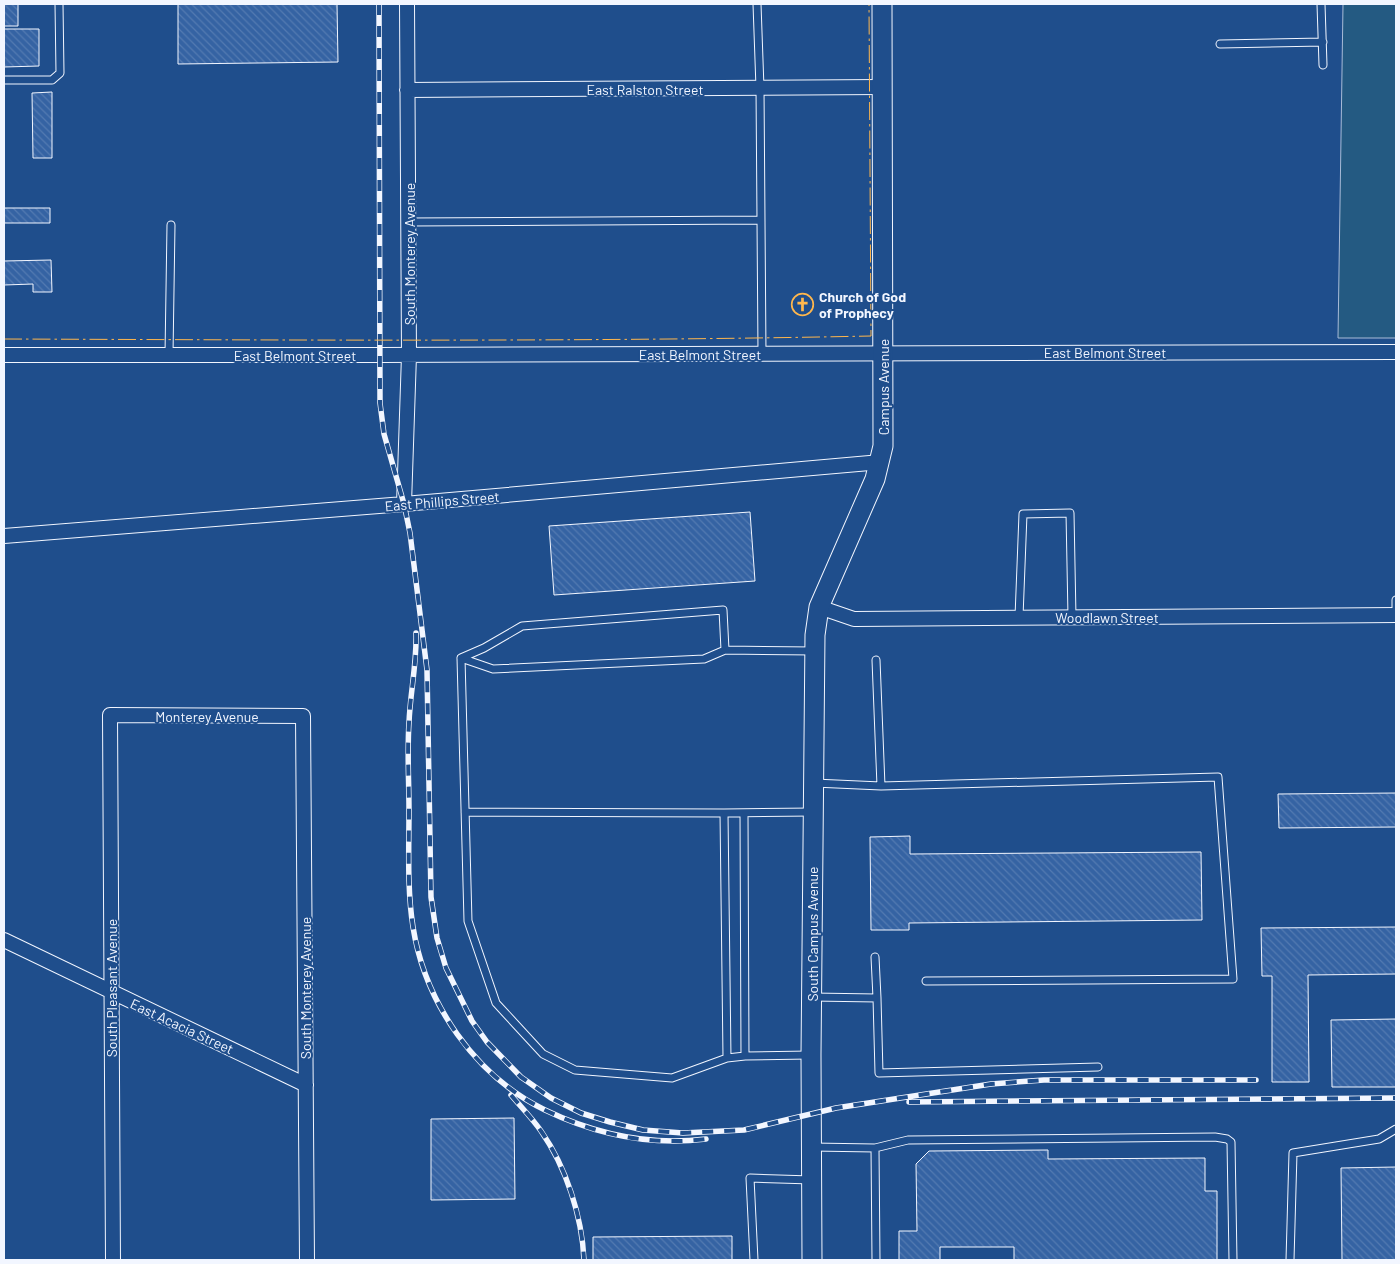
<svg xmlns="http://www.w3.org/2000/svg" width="1400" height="1264" font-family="Barlow,sans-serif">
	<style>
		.park { fill: #245a82; stroke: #a8bbd7 }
		.building { fill: url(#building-back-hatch); stroke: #f2f6ff }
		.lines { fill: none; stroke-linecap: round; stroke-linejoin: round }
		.lane-casing { stroke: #f2f6ff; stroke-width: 9 }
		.street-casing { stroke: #f2f6ff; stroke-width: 16 }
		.secondary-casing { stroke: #f2f6ff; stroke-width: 21 }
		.lane { stroke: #1f4e8c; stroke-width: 7 }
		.street { stroke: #1f4e8c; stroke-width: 14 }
		.secondary { stroke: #1f4e8c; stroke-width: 19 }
		.rail-casing { stroke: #f2f6ff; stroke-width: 5.5 }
		.rail { stroke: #1f4e8c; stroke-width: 4; stroke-dasharray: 11; stroke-linecap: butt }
		.power { stroke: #ffb74d; stroke-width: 1; stroke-dasharray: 18 4 2.5 4; stroke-linecap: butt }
		.labels { text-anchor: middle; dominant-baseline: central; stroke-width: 4; stroke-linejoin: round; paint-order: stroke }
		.street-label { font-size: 14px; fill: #f2f6ff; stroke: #1f4e8c }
		.poi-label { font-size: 14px; font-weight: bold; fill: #f2f6ff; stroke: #1f4e8c; text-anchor: start }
	</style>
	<defs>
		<pattern id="building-back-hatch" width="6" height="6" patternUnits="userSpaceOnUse" patternTransform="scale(1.25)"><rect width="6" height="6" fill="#3563a3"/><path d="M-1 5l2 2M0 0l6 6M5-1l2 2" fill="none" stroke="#537ab1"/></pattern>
	</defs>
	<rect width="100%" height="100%" fill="#1f4e8c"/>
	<path class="park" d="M1343,4h53v334h-58z"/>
	<path class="building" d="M4,4h14v22h-14z
		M178,4h159l1,58 -160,2z
		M4,29h35v37l-35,1z
		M52,92v66h-19l-1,-65z
		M4,208h46v15h-46z
		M51,260l1,32h-19v-8l-29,1v-24z
		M750,512l5,69 -201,14 -5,-69z
		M1396,793v34l-117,1 -1,-34z
		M910,836v18l291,-2 1,68 -293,3v7h-38l-1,-93z
		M1396,927v47l-88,1 1,107h-37v-106h-10l-1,-48z
		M1396,1019v68h-64l-1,-67z
		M514,1118l1,81 -84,1v-81z
		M1048,1150v9l157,-1v33h12v69h-203v-13h-74v13h-41v-29h18l-1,-67 13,-13z
		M1396,1167v93h-54l-1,-92z
		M732,1236v24h-139v-23z"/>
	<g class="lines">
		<defs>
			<path id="lane" d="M757,4l3,84 2,265
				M1321,4l2,61
				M1220,44l103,-2
				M4,80h48l8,-7 -1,-69
				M408,222l353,-2
				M169,355l2,-130
				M1396,615v-15
				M1019,617l4,-103 47,-1 2,104
				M461,658l32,11 211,-10 21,-9
				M814,783l67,3 -5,-126
				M881,786l337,-9 15,202 -307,2
				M465,812l259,1 3,245 -55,20 -97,-8 -32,-16 -47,-51 -28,-82 -7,-263 23,-10 38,-22 201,-16 2,40 89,1
				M724,813l89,-1
				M744,813l1,243 65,-1
				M812,997l65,1 -2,-41
				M877,998l2,75 219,-6
				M727,1058l18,-2
				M812,1147l63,1 33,-8 307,-3 12,2 4,3 2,118
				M875,1148l1,112
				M754,1260l-4,-82 62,2
				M1290,1260l3,-107 86,-14 17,-10"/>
			<path id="street" d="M407,90l475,-3
				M4,355h376l1016,-3
				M404,504l5,-149 -2,-351
				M4,536l400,-32 477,-42
				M819,607l35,12 542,-4
				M4,940l302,145
				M113,1260l-3,-545 193,1 4,544"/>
			<path id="secondary" d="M812,1260l-1,-205 4,-420 4,-28 56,-128 8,-33 -1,-442"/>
		</defs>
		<use href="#lane" class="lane-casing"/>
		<use href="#street" class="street-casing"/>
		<use href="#secondary" class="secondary-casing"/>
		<use href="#lane" class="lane"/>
		<use href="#street" class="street"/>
		<use href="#secondary" class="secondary"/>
		<defs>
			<path id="rail" d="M379,4l1,399 4,31 20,70 6,29 17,137 4,227 6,41 9,30 26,53 15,21 34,35 30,21 30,15 29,9 33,8 40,3 61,-3 92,-22 155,-24 53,-4h212
				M416,633c1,31 -6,60 -7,90 -2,29 0,58 0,87 0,39 -2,79 4,117 12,76 62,149 132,183 52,25 104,36 161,29
				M511,1095c10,12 21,23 30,36 25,36 41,85 43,129
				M909,1102l487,-4"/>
		</defs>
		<use href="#rail" class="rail-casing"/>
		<use href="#rail" class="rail"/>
		<path class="power" d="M4,339c289,1 578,3 867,-3l-2,-332"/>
	</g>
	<defs>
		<symbol id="church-ring" viewBox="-11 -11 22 22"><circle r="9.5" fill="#1f4e8c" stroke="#ffb74d" stroke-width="1.5"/><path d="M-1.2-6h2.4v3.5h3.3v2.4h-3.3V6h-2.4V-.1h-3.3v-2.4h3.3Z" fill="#ffb74d"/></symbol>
	</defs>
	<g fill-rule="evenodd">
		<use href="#church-ring" x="790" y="292" width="25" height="25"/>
	</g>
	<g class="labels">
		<g class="street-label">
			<text x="645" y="89">East Ralston Street</text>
			<text transform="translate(409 254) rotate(-90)">South Monterey Avenue</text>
			<text x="1105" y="352">East Belmont Street</text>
			<text x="700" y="354">East Belmont Street</text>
			<text x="295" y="355">East Belmont Street</text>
			<text transform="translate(883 387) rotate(-90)">Campus Avenue</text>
			<text transform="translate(442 501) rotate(-5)">East Phillips Street</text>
			<text x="1107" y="617">Woodlawn Street</text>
			<text x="207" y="716">Monterey Avenue</text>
			<text transform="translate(812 934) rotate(-90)">South Campus Avenue</text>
			<text transform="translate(111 988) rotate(-90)">South Pleasant Avenue</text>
			<text transform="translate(305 988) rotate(-90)">South Monterey Avenue</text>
			<text transform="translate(182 1026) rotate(25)">East Acacia Street</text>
		</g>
		<g class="poi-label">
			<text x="819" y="296">Church of God<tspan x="819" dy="16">of Prophecy</tspan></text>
		</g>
	</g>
	<rect width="1400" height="1264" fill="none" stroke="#f2f6ff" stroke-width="10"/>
</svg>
